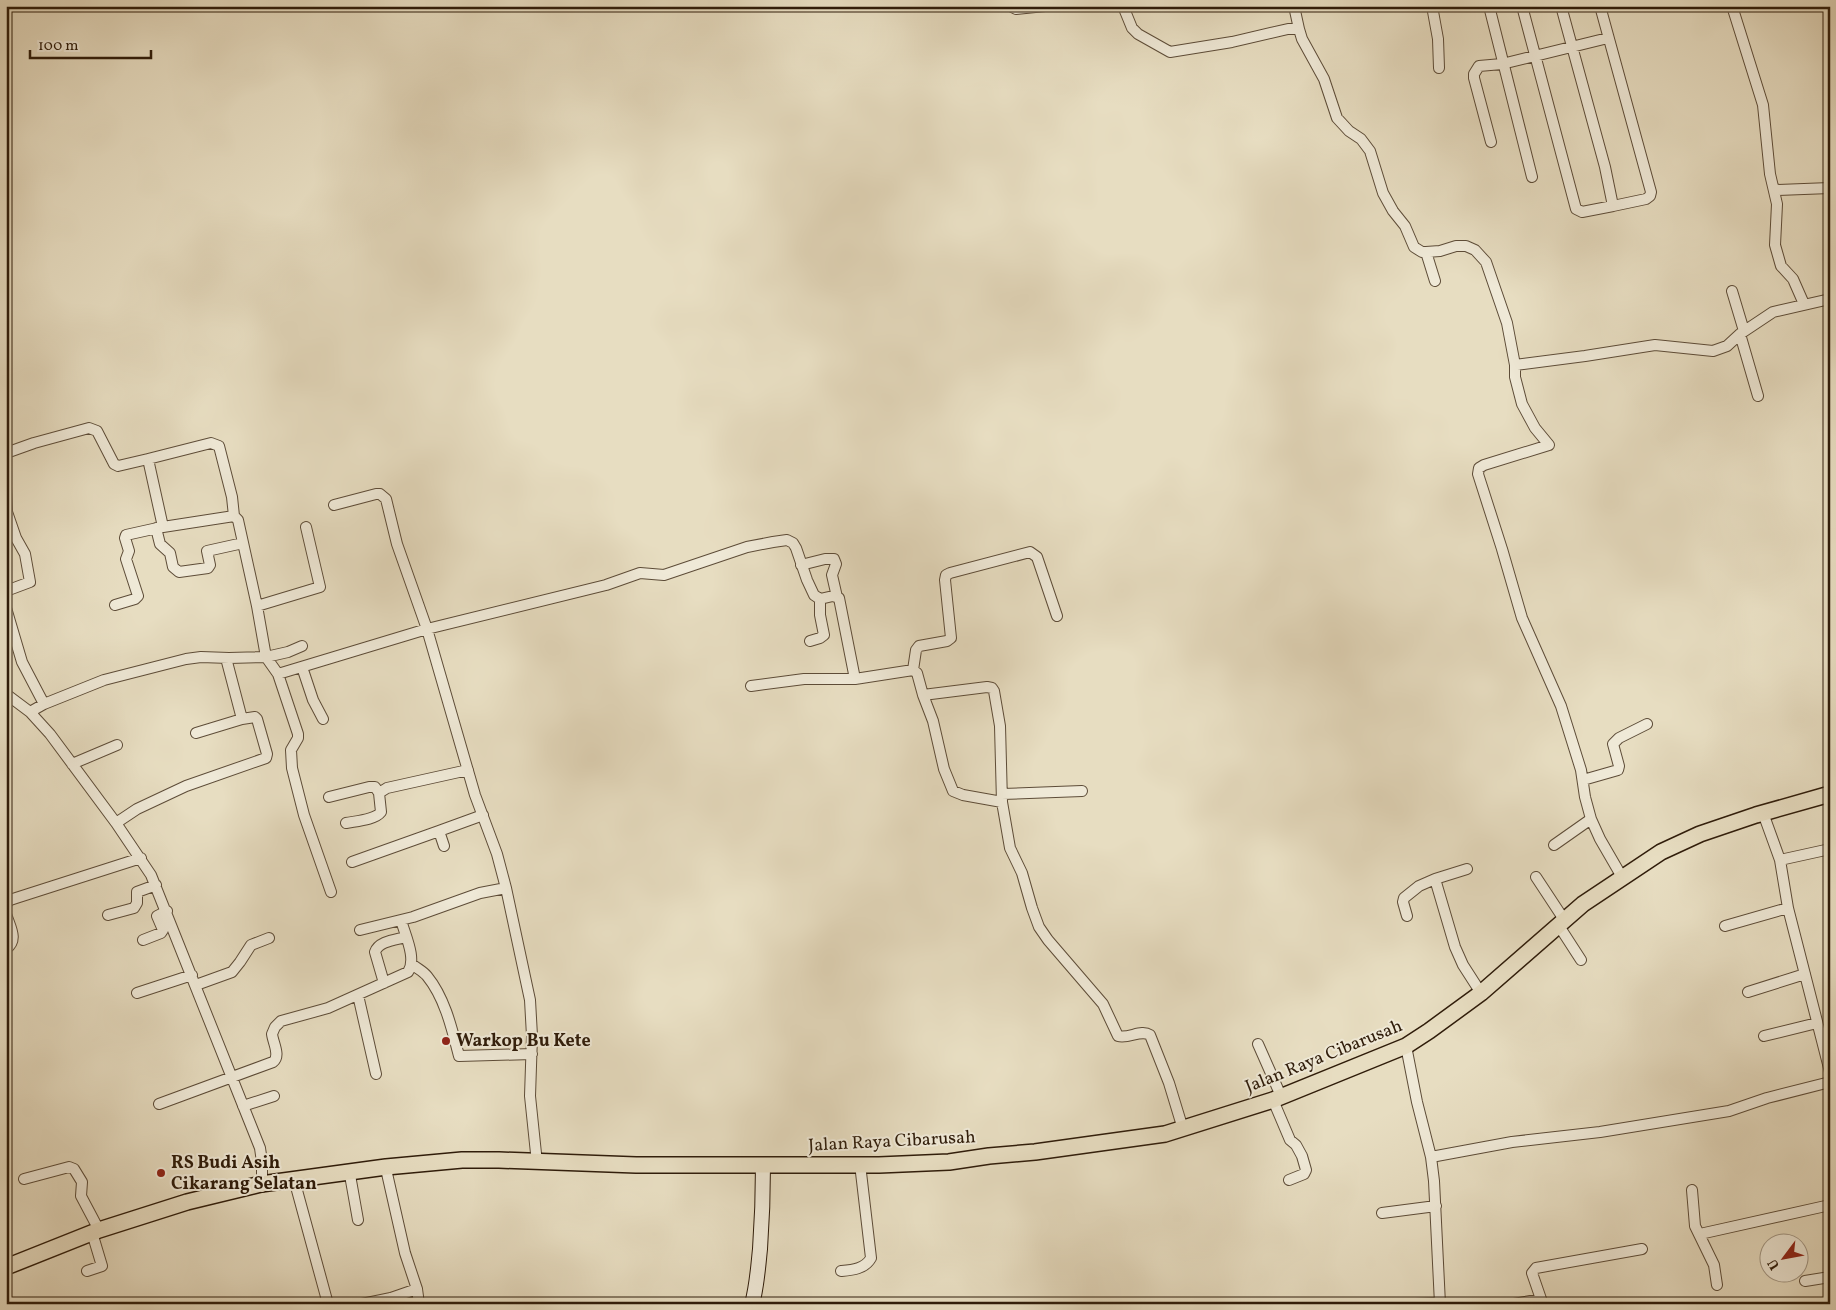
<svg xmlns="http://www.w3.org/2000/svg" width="1836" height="1310" font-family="Vollkorn,serif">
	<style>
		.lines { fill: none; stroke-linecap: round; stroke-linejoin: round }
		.street-casing { stroke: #5d4c38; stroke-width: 12 }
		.secondary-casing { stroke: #2f1c0a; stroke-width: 16 }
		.primary-casing { stroke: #2f1c0a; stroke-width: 18 }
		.street { stroke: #efe9d7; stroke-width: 10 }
		.secondary { stroke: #efe9d7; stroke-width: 14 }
		.primary { stroke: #e7ddc1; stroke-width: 15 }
		.poi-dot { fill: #8f2418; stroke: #efe9d7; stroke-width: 2 }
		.labels { text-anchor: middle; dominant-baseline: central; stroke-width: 4; stroke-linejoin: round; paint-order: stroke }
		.poi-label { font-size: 18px; font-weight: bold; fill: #2f1c0a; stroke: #efe9d7; text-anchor: start }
		.street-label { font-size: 18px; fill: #2f1c0a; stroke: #efe9d7 }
	</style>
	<rect width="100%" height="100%" fill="#e7ddc1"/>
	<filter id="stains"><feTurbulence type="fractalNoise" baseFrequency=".004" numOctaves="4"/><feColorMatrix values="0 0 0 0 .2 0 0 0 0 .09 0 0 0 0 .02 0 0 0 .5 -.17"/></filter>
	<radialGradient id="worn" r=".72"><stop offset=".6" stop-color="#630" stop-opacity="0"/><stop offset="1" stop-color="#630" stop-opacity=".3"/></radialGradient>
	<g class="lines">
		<defs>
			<path id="street" d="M1010,6l6,3 29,-3
				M1123,6l9,22 6,6 32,18 62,-10 56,-13h11l3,10 22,40 13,39 12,13 12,8 9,12 13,42 10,18 12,15 9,21 8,5h4l14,-1 16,-5h10l9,4 11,12 21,61 8,42v12l7,27 13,24 14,17 -65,20 -5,3 -1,6 24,75 20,69 39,88 20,64 4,27 6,22 9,20 22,38
				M1294,6l5,23
				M1432,6l6,33 1,29
				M1489,6l43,171
				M1522,6l54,203 6,3 31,-6
				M1561,6l44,161 8,39 33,-7 4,-3 1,-4 -51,-186
				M1732,6l31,99 7,69 7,30 -2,41 6,21 12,13 11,25
				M1491,142l-17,-64v-4l5,-8 23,-2 106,-26
				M1775,190l55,-2
				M1426,252l9,29
				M1732,291l12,40
				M1740,334l18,62
				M1515,365l70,-9 70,-11 58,6 14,-5 13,-12 33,-22 57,-13
				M6,453l28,-10 55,-15 8,3 17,33 4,2 30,-7 15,68 71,-11 4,4 19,86 9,51 22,-5 14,-6
				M148,459l63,-16 8,3 13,51 2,19
				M6,486l1,26 9,26 9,16 5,28 -24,9
				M334,505l42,-11h4l6,5 11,45 30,85 48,166 22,59 9,34 24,112 2,36 -2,60 7,67
				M156,528l4,16 10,9 3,14 6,5 29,-4 2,-3 -3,-14 36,-8
				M801,565l24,-6h9l2,5 -4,11 5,22
				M115,605l20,-6 3,-3 -12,-37 3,-8 -4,-13 1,-3 36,-8
				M257,606l63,-19 -14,-60
				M6,608l16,54 22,42
				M810,641l10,-3 4,-3 -4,-20v-16
				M302,667l11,33 10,19
				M913,670l3,-20 3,-4 28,-5 4,-3 -6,-58 1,-5 4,-2 80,-21 7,5 20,59
				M278,674l20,60v4l-7,12 1,18 12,47 27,77
				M751,686l53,-7h51
				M6,694l24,18 20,22 66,89 35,52 109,273 2,14v25
				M923,695l10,26 11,48 9,22 10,4 39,7
				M30,712l14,-8 60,-24 82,-21 15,-2 28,1 37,-1 12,17 149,-45 179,-44 34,-12 24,2 83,-28 26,-5 14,-2 6,3 3,5 11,32 7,15 6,4 13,-3 6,2 16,81 58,-9 4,3 6,22 64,-8 5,1 2,3 6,35 2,76 8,46 12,25 10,35 7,19 9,13 55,64 15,32c11,3 23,-7 32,-1l19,48 14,46
				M196,733l46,-14 -16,-61
				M72,764l45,-19
				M1583,780l35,-10 1,-4 -6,-22 6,-6 28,-14
				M1002,794l80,-3
				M329,797l40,-10h6l4,6
				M1763,813l17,47 8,48 42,164
				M116,823l21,-14 49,-23 80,-28 1,-4 -10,-35 -2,-2 -13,2
				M346,823c10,-2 29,-3 35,-11l-2,-19 8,-5 81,-18
				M1554,845l37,-26
				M444,846l-5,-15 44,-16
				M1780,860l50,-11
				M352,862l87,-31
				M1467,869l-32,10 20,68 8,18 18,28
				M1536,877l29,44
				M6,904l4,-4 6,-2 125,-40
				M6,914c4,13 13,26 0,35
				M108,915l26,-7 3,-5v-11l19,-7
				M1407,916l-4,-14 1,-4 15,-12 16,-7
				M1559,926l22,34
				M1725,926l63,-18
				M360,930l53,-13 67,-24 26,-5
				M143,940l18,-7 2,-3 -6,-14 10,-5
				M412,964c4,4 11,7 15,12 18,22 25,53 32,80l73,-2
				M384,983l-9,-31c4,-11 20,-12 31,-15
				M196,985l36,-13 8,-10 11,-17 18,-7
				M1748,992l57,-18
				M137,993l55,-18
				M358,995l18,79
				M1764,1036l53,-13
				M1258,1044l23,52
				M1406,1046l11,56 14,55 3,24 6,123
				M1273,1100l17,40 6,5 6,11 4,14 -2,4 -15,6
				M159,1104l114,-42c8,-6 0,-19 -1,-28l3,-7 6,-6 47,-13 80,-36c9,-13 -3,-37 -7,-52
				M243,1106l31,-10
				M1431,1157l81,-15 88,-10 129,-21 38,-13 63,-16
				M386,1169l19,84 12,36 2,15
				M350,1175l8,45
				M24,1179l45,-12 5,2 8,13 -1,14 18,34
				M295,1183l33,121
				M1692,1190l3,36 19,39 3,20
				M1382,1213l54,-7
				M1700,1234l130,-29
				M87,1271l15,-5 -9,-30
				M841,1271c11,-1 24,-2 30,-13l-11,-94
				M1805,1281l25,-4
				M362,1304l29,-6 26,-9
				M1415,1304l25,-1
				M1514,1304l27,-5 -9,-26 4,-5 106,-19"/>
			<path id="secondary" d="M752,1304c5,-18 6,-36 8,-55 2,-28 3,-55 3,-83"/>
			<path id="primary" d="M6,1267l93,-37 88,-28 74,-18 125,-17 76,-7h37l137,5h243l70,-3 40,-6 46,-4 130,-18 108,-34 133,-54 23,-15 52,-38 102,-89 78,-52 39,-18 56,-19 74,-21"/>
		</defs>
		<use href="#street" class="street-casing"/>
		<use href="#secondary" class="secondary-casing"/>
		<use href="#primary" class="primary-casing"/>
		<use href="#street" class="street"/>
		<use href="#secondary" class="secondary"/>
		<use href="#primary" class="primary"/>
	</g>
	<g class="poi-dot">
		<circle cx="446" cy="1041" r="5"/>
		<circle cx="161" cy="1173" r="5"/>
	</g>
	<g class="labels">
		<g class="poi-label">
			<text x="456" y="1041">Warkop Bu Kete</text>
			<text x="171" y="1163">RS Budi Asih<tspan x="171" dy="21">Cikarang Selatan</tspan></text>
		</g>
		<g class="street-label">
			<text transform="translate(1324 1057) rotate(-22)">Jalan Raya Cibarusah</text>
			<text transform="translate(892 1142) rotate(-3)">Jalan Raya Cibarusah</text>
		</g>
	</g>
	<rect width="1836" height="1310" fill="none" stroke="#e7ddc1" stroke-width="25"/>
	<rect x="8" y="8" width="1821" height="1295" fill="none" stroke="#2f1c0a" stroke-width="2.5"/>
	<rect x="12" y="12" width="1811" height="1285" fill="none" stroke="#2f1c0a"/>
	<g transform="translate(1784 1258) rotate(238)"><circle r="24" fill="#efe9d7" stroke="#a29785"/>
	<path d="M0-4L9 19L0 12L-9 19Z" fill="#8f2418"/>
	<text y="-8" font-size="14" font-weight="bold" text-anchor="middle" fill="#2f1c0a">U</text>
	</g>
	<path d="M30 50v8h121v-8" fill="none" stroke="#2f1c0a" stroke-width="2.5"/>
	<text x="38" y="50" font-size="15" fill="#2f1c0a" stroke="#efe9d7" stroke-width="4" paint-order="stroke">100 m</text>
	<rect width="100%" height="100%" filter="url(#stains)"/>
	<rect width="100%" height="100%" fill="url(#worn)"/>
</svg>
